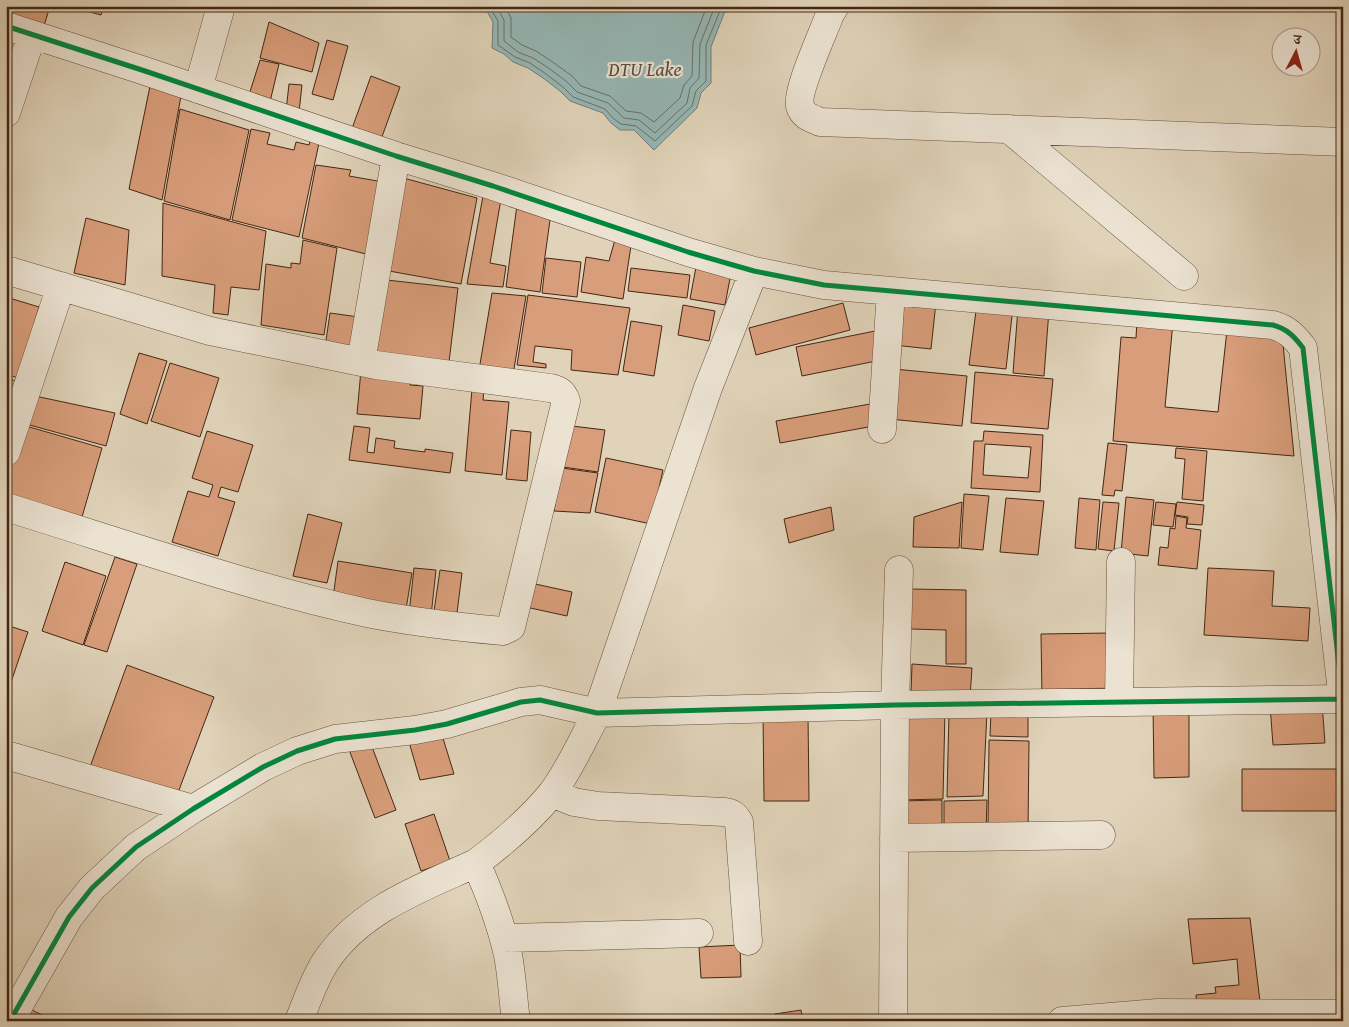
<svg xmlns="http://www.w3.org/2000/svg" width="1349" height="1027" font-family="'Gentium Book Plus','Noto Serif Devanagari',serif">
	<style>
		.water { fill: #95b7b6; stroke: #757d75 }
		.lines { fill: none; stroke-linecap: round; stroke-linejoin: round }
		.shore { stroke: #6c6f64; stroke-width: 1 }
		.building { fill: #d89d7a; stroke: #442713; fill-rule: evenodd }
		.minor-casing { stroke: #6b523c; stroke-width: 29 }
		.minor { stroke: #ebe2d2; stroke-width: 28 }
		.cycleway-casing { stroke: #ebe2d2; stroke-width: 8 }
		.cycleway { stroke: #00873e; stroke-width: 5 }
		.labels { text-anchor: middle; dominant-baseline: central; stroke-width: 4.5; stroke-linejoin: round; paint-order: stroke }
		.water-label { font-size: 20px; font-style: italic; fill: #584b3c; stroke: #ebe2d2 }
	</style>
	<rect width="100%" height="100%" fill="#e0d3b9"/>
	<filter id="stains"><feTurbulence type="fractalNoise" baseFrequency=".004" numOctaves="4"/><feColorMatrix values="0 0 0 0 .2 0 0 0 0 .09 0 0 0 0 .02 0 0 0 .5 -.17"/></filter>
	<radialGradient id="worn" r=".72"><stop offset=".6" stop-color="#630" stop-opacity="0"/><stop offset="1" stop-color="#630" stop-opacity=".3"/></radialGradient>
	<path class="water" d="M484,6h243l-16,41v36l-10,10 -4,15 -43,42 -20,-20h-14l-9,-7 -8,-10 -33,-12 -10,-10 -17,-13 -15,-10 -15,-6 -9,-8 -12,-6 1,-26z"/>
	<g class="lines">
		<path class="shore" d="M489,6l9,15v24l17,12 15,6 16,11 17,13 10,10 32,12 9,10 7,5 15,2 19,15 37,-35 4,-15 10,-10v-36l16,-39
			M496,6l8,14v21l14,11 15,6 17,11 17,13 10,10 31,11 16,15 15,2 16,13 32,-30 3,-15 9,-10 1,-34 15,-38
			M505,6l6,12v19l11,8 14,6 18,12 18,13 9,10 29,10 16,15 15,2 13,9 26,-24 4,-13 8,-9 1,-34 14,-36"/>
	</g>
	<path class="building" d="M6,6h44l-6,20 -38,-13z
		M68,6h36l-3,9z
		M269,22l50,21 -7,29 -52,-14z
		M327,40l21,6 -15,54 -21,-6z
		M260,60l19,4 -10,42 -21,-8z
		M371,76l29,11 -21,58 -29,-11z
		M289,84l13,1 -3,27 -13,-1z
		M150,86l31,10 -19,104 -33,-11z
		M180,109l69,21 -19,90 -66,-19z
		M251,129l19,4 -3,11 27,6 2,-8 13,3 1,-4 9,2 -20,94 -67,-17z
		M316,165l35,5 -2,6 40,7 -15,73 -72,-18z
		M396,176l81,22 -16,86 -83,-15z
		M483,196l18,3 -11,64 16,3 -3,21 -36,-3z
		M163,203l103,28 -7,59 -28,-3 -3,28 -15,-2 2,-28 -53,-9z
		M517,205l33,15 -10,72 -34,-5z
		M86,218l43,12 -4,55 -51,-12z
		M616,236l16,3 -9,60 -42,-7 5,-35 23,4z
		M303,240l34,8 -13,87 -63,-10 5,-61 25,4v-5l9,1z
		M546,258l35,4 -4,35 -35,-4z
		M696,267l35,6 -6,32 -35,-6z
		M631,268l59,7 -3,23 -59,-7z
		M378,279l80,9 -9,74 -79,-10z
		M492,293l34,3 -13,79 -34,-5z
		M528,295l102,13 -12,67 -47,-5 1,-20 -37,-4 -2,16 13,2v4l-29,-3z
		M6,297l33,10 -21,71 -12,-4z
		M898,298l38,4 -5,47 -38,-4z
		M843,303l7,27 -94,25 -7,-27z
		M977,303l36,4 -7,62 -37,-4z
		M683,305l32,6 -6,30 -31,-6z
		M1018,308l31,2 -5,66 -31,-3z
		M330,313l36,5 -5,34 -36,-5z
		M1137,320l36,2 -8,85 53,5 9,-82 55,4 12,122 -181,-15 8,-104 15,1z
		M631,321l31,5 -8,50 -31,-5z
		M875,331l6,29 -79,16 -6,-29z
		M139,353l28,8 -20,63 -27,-10z
		M170,363l49,15 -19,59 -49,-16z
		M894,369l73,7 -5,50 -73,-7z
		M361,370l50,5 -1,10 13,1 -3,33 -63,-5z
		M975,372l78,7 -5,50 -77,-6z
		M6,378l11,3 -11,35z
		M472,389l12,1 -1,10 26,2 -7,73 -37,-4z
		M35,396l80,17 -9,33 -80,-22z
		M870,404l4,22 -94,17 -4,-22z
		M26,426l76,22 -20,69 -76,-22 4,-18 -4,-1v-7l3,-11z
		M354,426l16,2 -3,24 7,1 2,-15 19,3 -1,7 31,4v-3l28,4 -3,20 -101,-13z
		M572,426l33,4 -7,42 -35,-5z
		M511,430l20,2 -4,49 -21,-2z
		M207,431l46,14 -15,47 -17,-5 -3,10 17,5 -17,54 -46,-14 16,-51 21,6 4,-12 -21,-7z
		M984,431l59,4 -3,57 -69,-4 3,-47h9zM985,444l46,3 -3,31 -45,-3z
		M1108,443l19,2 -5,46 -7,-1 -1,6 -12,-1z
		M1176,448l31,3 -4,50 -21,-2 3,-40 -10,-1z
		M606,458l57,12 -12,54 -56,-12z
		M554,467l44,6 -8,40 -36,-2 5,-29z
		M964,494l25,2 -6,54 -22,-2z
		M1126,497l28,3 -6,56 -27,-3z
		M1006,498l38,3 -6,54 -38,-3z
		M1079,498l21,2 -4,50 -21,-2z
		M962,502l-3,46 -46,-1 1,-30z
		M1103,502l16,1 -5,48 -16,-2z
		M1156,502l20,2 -3,23 -20,-2z
		M1177,502l27,3 -2,20 -15,-1 1,-7 -13,-2z
		M831,507l3,23 -45,13 -5,-24z
		M308,514l34,9 -15,60 -34,-7z
		M1176,516l11,2 -1,10 15,2 -4,39 -39,-4 2,-18 8,1 2,-20 5,1z
		M115,557l22,7 -30,88 -23,-7z
		M338,561l74,12 -6,36 -73,-11z
		M65,562l41,14 -23,69 -41,-14z
		M414,568l22,2 -5,46 -22,-2z
		M1208,568l66,3 -2,35 38,2 -2,33 -104,-6z
		M440,570l22,3 -6,48 -23,-3z
		M526,582l46,10 -5,24 -46,-10z
		M911,589l55,1v74h-20v-34l-35,-1z
		M6,625l22,7 -22,65z
		M1110,633l1,63 -69,1 -1,-63z
		M912,664l60,4 -2,29 -59,-3z
		M127,665l87,32 -38,101 -86,-31z
		M1189,703v74l-35,1 -1,-74z
		M1322,703l3,40 -52,2 -3,-40z
		M945,710l-2,89 -43,1 4,-89z
		M949,712h38l-4,84 -36,1z
		M991,712l37,1v24l-38,-1z
		M763,715h45l1,86h-45z
		M442,735l12,39 -34,6 -11,-38z
		M369,739l27,71 -21,8 -27,-71z
		M989,740l40,1 -1,88h-40z
		M1242,769h98l-1,42h-97z
		M942,800v32l-41,1 -1,-32z
		M987,800l-1,33 -42,-1v-31z
		M434,814l16,47 -29,10 -16,-47z
		M1250,918l11,92 -64,-1 -1,-14 20,-2 -1,-6 24,-2 -2,-26 -44,5 -5,-45z
		M740,945l1,32 -40,1 -2,-31z
		M22,1005l32,16h-40z
		M801,1010l2,11h-27l-1,-7z"/>
	<g class="lines">
		<defs>
			<path id="minor" d="M835,6l-5,8c-6,17 -34,77 -30,92 3,10 11,12 20,16l523,20
				M6,26l139,45 251,85 97,30 195,66 66,19 70,14 449,40c14,4 21,11 30,23l40,353
				M198,89l23,-83
				M6,113l26,-78
				M1009,129l175,147
				M6,270l204,61 166,34 174,23c9,2 13,4 16,13l-54,222 -1,4 -8,4c-46,-4 -91,-9 -136,-18 -122,-27 -241,-69 -361,-106
				M361,362l35,-206
				M882,429l9,-138
				M6,452l55,-166
				M1119,702l2,-140
				M6,755l187,54
				M552,793l22,9 24,4 126,6c8,1 11,3 15,10l9,119
				M894,838l207,-3
				M476,863c28,-21 54,-43 76,-70 18,-24 31,-54 45,-80l111,-325 46,-117
				M504,938l195,-5
				M10,1021l59,-104 23,-29 44,-41 57,-38 70,-42 34,-16 38,-12 80,-9 32,-6 74,-22 19,-2 57,13 298,-8 447,-6
				M299,1021c8,-20 15,-42 27,-60 35,-52 96,-73 150,-98 13,29 25,61 32,92 4,21 5,44 8,66
				M893,1021l2,-316 4,-135
				M1062,1021l96,-8 185,1"/>
		</defs>
		<use href="#minor" class="minor-casing"/>
		<use href="#minor" class="minor"/>
		<defs>
			<path id="cycleway" d="M6,26l139,45 251,85 97,30 195,66 66,19 70,14 449,40c14,4 21,11 30,23l40,353
				M10,1021l59,-104 23,-29 44,-41 57,-38 70,-42 34,-16 38,-12 80,-9 32,-6 74,-22 19,-2 57,13 298,-8 447,-6"/>
		</defs>
		<use href="#cycleway" class="cycleway-casing"/>
		<use href="#cycleway" class="cycleway"/>
	</g>
	<g class="labels">
		<g class="water-label">
			<text x="645" y="68">DTU Lake</text>
		</g>
	</g>
	<rect width="1349" height="1027" fill="none" stroke="#e0d3b9" stroke-width="25"/>
	<rect x="8" y="8" width="1334" height="1012" fill="none" stroke="#442713" stroke-width="2.5"/>
	<rect x="12" y="12" width="1324" height="1002" fill="none" stroke="#442713"/>
	<g transform="translate(1296 52) rotate(6)"><circle r="24" fill="#ebe2d2" stroke="#a89786"/>
	<path d="M0-4L9 19L0 12L-9 19Z" fill="#8f2418"/>
	<text y="-8" font-size="14" font-weight="bold" text-anchor="middle" fill="#442713">उ</text>
	</g>
	<rect width="100%" height="100%" filter="url(#stains)"/>
	<rect width="100%" height="100%" fill="url(#worn)"/>
</svg>
